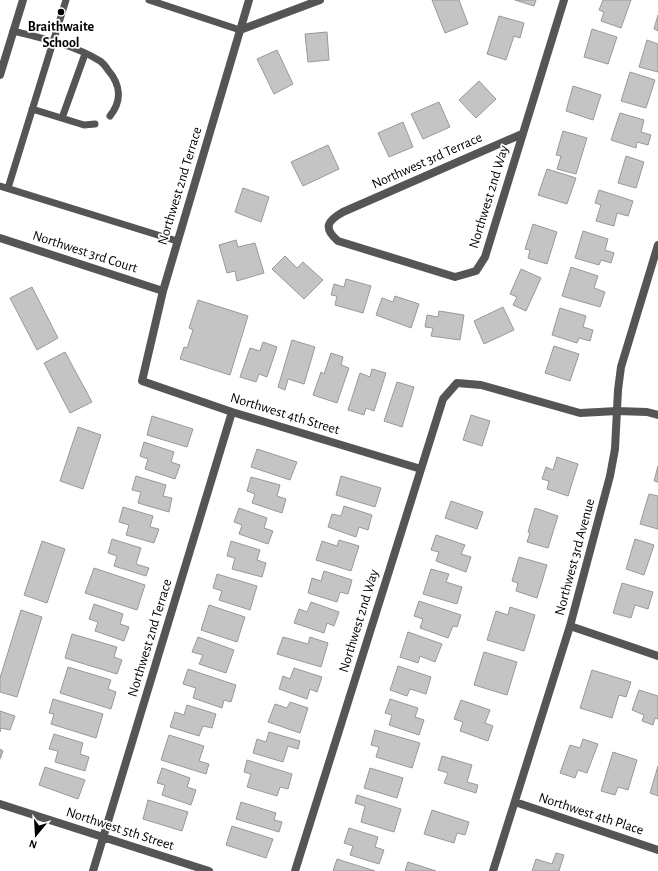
<svg xmlns="http://www.w3.org/2000/svg" width="658" height="871" font-family="'Alegreya Sans',sans-serif">
	<style>
		.building { fill: #c4c4c4; stroke: #999 }
		.lines { fill: none; stroke-linecap: round; stroke-linejoin: round }
		.lane { stroke: #555; stroke-width: 7 }
		.street { stroke: #555; stroke-width: 8 }
		.poi-dot { fill: #000; stroke: #fff; stroke-width: 1.5 }
		.labels { text-anchor: middle; dominant-baseline: central; stroke-width: 3.5; stroke-linejoin: round; paint-order: stroke }
		.poi-label { font-size: 14px; font-weight: bold; fill: #000; stroke: #fff }
		.street-label { font-size: 14px; fill: #000; stroke: #fff }
	</style>
	<rect width="100%" height="100%" fill="#fff"/>
	<path class="building" d="M432,0h27l9,24 -23,9z
		M515,0h21l-2,6z
		M603,0h28l-10,28 -20,-7 3,-9 -5,-2z
		M658,15v16l-4,-2z
		M499,16l25,7 -4,15 -6,-2 -8,24 -19,-6z
		M592,29l25,8 -9,27 -24,-7z
		M327,32l2,28 -21,2 -3,-28z
		M647,40l11,4v28l-19,-5z
		M277,50l16,34 -19,10 -17,-35z
		M630,72l25,8 -9,28 -25,-7z
		M479,81l17,18 -20,19 -17,-18z
		M573,86l28,9 -8,25 -27,-9z
		M439,102l11,25 -27,12 -12,-25z
		M620,113l24,7 -3,12 10,3 -3,10 -11,-3 -1,6 -25,-8z
		M403,122l10,25 -24,10 -11,-24z
		M563,131l24,7 -11,36 -19,-5 4,-13 -5,-1z
		M328,145l11,24 -36,17 -12,-24z
		M626,156l18,6 -8,26 -18,-5z
		M547,169l29,9 -9,26 -29,-9z
		M243,188l26,9 -8,25 -26,-10z
		M599,190l34,11 -5,15 -11,-3 -3,13 -18,-5 5,-16 -6,-2z
		M533,224l24,8 -10,32 -19,-6 2,-8 -5,-1z
		M583,231l25,8 -3,11 9,3 -3,10 -10,-3 -2,5 -24,-7z
		M236,240l2,7 17,-4 9,30 -27,8 -2,-10 -8,2 -8,-28z
		M285,256l12,12 6,-6 20,18 -19,19 -32,-30z
		M571,267l27,9 -4,12 11,4 -5,15 -38,-11z
		M521,269l20,9 -15,33 -13,-6 4,-8 -7,-3z
		M346,279l25,7 -8,27 -28,-8 2,-9 -6,-1 3,-11 10,3z
		M32,287l26,51 -21,12 -27,-52z
		M395,296l24,8 -8,24 -35,-13 6,-17 11,4z
		M198,300l50,16 -18,59 -50,-16 4,-12 3,1 6,-18 -4,-2z
		M503,307l11,23 -30,14 -10,-23z
		M560,308l26,8 -3,11 10,3 -3,11 -11,-3 -2,5 -25,-8z
		M439,311l25,4 -4,25 -29,-4 2,-8 -8,-1 2,-12 11,2z
		M292,340l23,7 -11,37 -16,-5 -3,11 -7,-3z
		M263,342l14,5 -10,30 -8,-3 -3,8 -16,-5 10,-29 10,3z
		M554,346l25,8 -9,27 -25,-8z
		M65,352l27,50 -22,11 -26,-50z
		M331,353l12,4 -2,8 8,3 -12,35 -24,-8 8,-23 3,2z
		M372,369l14,4 -12,38 -8,-3 -2,7 -16,-5 12,-37 10,4z
		M397,382l17,5 -12,40 -18,-6z
		M471,415l19,6 -8,25 -19,-6z
		M152,416l41,13 -6,18 -40,-12z
		M78,427l23,8 -18,54 -23,-8z
		M144,442l30,10 -3,10 9,3 -5,14 -30,-10 3,-10 -8,-3z
		M257,449l40,13 -7,18 -39,-13z
		M557,457l21,7 -10,32 -21,-7 2,-8 -7,-2 4,-12 7,3z
		M658,466v16l-4,-1z
		M136,476l30,9 -3,11 9,2 -3,14 -31,-9 3,-11 -9,-2z
		M341,476l40,12 -6,19 -39,-12z
		M251,477l29,8 -3,11 9,3 -4,14 -30,-10 3,-9 -8,-3z
		M649,494l9,2v33l-18,-5z
		M451,501l32,11 -6,17 -32,-11z
		M344,506l28,9 -4,15 -9,-3 -3,10 -28,-10 4,-13 9,2z
		M123,507l30,9 -3,11 9,2 -5,14 -28,-8 3,-10 -10,-3z
		M239,508l28,10 -3,10 9,3 -5,13 -29,-10 3,-9 -8,-3z
		M535,508l23,8 -10,32 -21,-6 3,-9 -2,-1z
		M436,535l29,10 -4,9 10,3 -5,15 -30,-11 3,-9 -8,-2z
		M112,539l29,9 -5,16 13,4 -3,8 -32,-10 3,-10 -9,-3z
		M635,539l19,6 -10,30 -18,-6z
		M339,540l20,6 -8,25 -35,-11 6,-19 15,5z
		M42,541l23,8 -18,54 -23,-8z
		M231,541l29,9 -3,10 9,3 -4,14 -30,-8 3,-11 -8,-2z
		M519,557l28,8 -10,33 -21,-7 2,-8 -6,-2z
		M94,568l51,17 -8,25 -52,-17z
		M431,569l18,5 -3,8 16,5 -5,17 -34,-10z
		M324,571l28,9 -4,14 -8,-2 -3,10 -29,-9 4,-15 9,3z
		M217,574l40,12 -7,24 -31,-10 3,-9 -9,-3z
		M622,583l31,9 -5,17 -13,-4 -4,13 -18,-5z
		M419,601l42,14 -4,12 -4,-1 -5,12 -28,-10 3,-9 -9,-3z
		M311,602l28,10 -5,14 -7,-3 -3,10 -30,-10 5,-14 8,3z
		M94,604l29,10 -3,10 9,3 -5,14 -29,-10 3,-9 -9,-3z
		M209,605l36,12 -8,25 -36,-12z
		M510,607l25,8 -11,36 -37,-11 9,-29 12,4z
		M21,610l21,7 -25,80 -17,-5v-14z
		M408,632l34,12 -7,18 -15,-6 -2,7 -18,-6z
		M72,634l45,13 -3,10 8,3 -5,14 -52,-16z
		M198,637l36,13 -8,23 -27,-9 4,-9 -11,-3z
		M283,637l25,7 2,-7 18,6 -7,24 -44,-13z
		M484,652l33,10 -10,33 -33,-10z
		M398,666l33,11 -5,17 -16,-5 -3,7 -17,-6z
		M68,667l43,13 -3,9 8,3 -5,17 -51,-16z
		M294,668l28,9 -5,15 -7,-3 -3,10 -28,-10 4,-13 7,3z
		M188,669l48,16 -5,17 -7,-2 -2,8 -29,-10 3,-10 -13,-4z
		M592,670l39,12 -5,15 -7,-2 -7,23 -32,-10z
		M639,690l19,6v23l-3,-1 -2,7 -11,-4 2,-6 -12,-5z
		M53,699l50,15 -7,24 -45,-14 3,-10 -5,-1z
		M390,699l28,9 -3,9 9,3 -5,15 -30,-10 3,-10 -7,-2z
		M461,700l29,10 -5,13 8,3 -5,15 -28,-10 3,-9 -9,-3z
		M290,702l18,6 -8,25 -32,-11 7,-18 12,4z
		M187,705l29,9 -4,14 -9,-2 -4,10 -29,-9 5,-15 9,3z
		M0,711l15,5 -5,14 -9,-2 -1,4z
		M375,730l45,13 -8,25 -36,-11 3,-10 -8,-2z
		M269,732l31,9 -2,8 -10,-3 -5,16 -30,-9 4,-14 9,3z
		M54,734l29,9 -3,11 9,3 -4,14 -30,-9 3,-11 -9,-2z
		M169,735l35,11 -5,15 10,3 -3,10 -45,-14z
		M583,739l15,5 -11,29 -9,-3 -3,8 -15,-5 10,-28 10,3z
		M0,749l3,2 -3,8z
		M613,752l24,8 -9,30 -10,-3 -3,8 -14,-4z
		M442,756l30,9 -5,17 11,3 -2,8 -32,-10 4,-10 -10,-3z
		M247,760l45,14 -4,15 -8,-2 -3,9 -30,-9 4,-13 -7,-2z
		M658,766v30l-8,-3z
		M45,767l40,13 -7,19 -39,-14z
		M162,768l28,10 -3,9 9,3 -5,15 -29,-10 3,-10 -8,-2z
		M370,768l33,10 -6,20 -33,-10z
		M357,795l44,14 -7,23 -33,-10 4,-16 -10,-3z
		M148,800l40,12 -6,19 -39,-12z
		M241,802l35,11 -2,7 8,2 -3,10 -43,-13z
		M432,810l37,12 -4,13 -8,-2 -3,10 -30,-9z
		M232,826l41,13 -7,19 -40,-13z
		M349,828l29,9 -3,10 9,3 -5,14 -29,-9 3,-9 -9,-3z
		M556,853l8,2 -5,16h-27l4,-12 16,5z
		M337,859l38,12h-42z
		M408,862l28,9h-31z"/>
	<g class="lines">
		<path class="lane" d="M149,0l91,30
			M13,31c29,7 61,14 87,30 3,2 6,6 8,9 13,15 14,31 2,46
			M32,109l52,16 11,-1
			M62,118l23,-64
			M0,186l177,55
			M8,188l58,-188"/>
		<path class="street" d="M249,0l-86,291 -21,90 90,31 189,57
			M240,30l80,-30
			M0,75l23,-75
			M522,134l-179,78c-16,9 -20,16 -5,29l117,36 21,-6 9,-14 79,-257
			M0,238l163,53
			M570,626l88,30
			M515,802l143,48
			M0,804l209,67
			M93,871l139,-459
			M295,871l148,-472 14,-16 24,2 99,28 37,-2 30,1 11,3
			M493,871l77,-245 40,-150 5,-27 3,-59 3,-23 37,-122"/>
	</g>
	<circle class="poi-dot" cx="61" cy="12" r="4"/>
	<g class="labels">
		<g class="poi-label">
			<text x="61" y="27">Braithwaite<tspan x="61" dy="16">School</tspan></text>
		</g>
		<g class="street-label">
			<text transform="translate(427 161) rotate(-24)">Northwest 3rd Terrace</text>
			<text transform="translate(180 186) rotate(-73)">Northwest 2nd Terrace</text>
			<text transform="translate(489 197) rotate(-73)">Northwest 2nd Way</text>
			<text transform="translate(85 252) rotate(18)">Northwest 3rd Court</text>
			<text transform="translate(285 414) rotate(17)">Northwest 4th Street</text>
			<text transform="translate(575 557) rotate(-75)">Northwest 3rd Avenue</text>
			<text transform="translate(359 621) rotate(-73)">Northwest 2nd Way</text>
			<text transform="translate(150 638) rotate(-73)">Northwest 2nd Terrace</text>
			<text transform="translate(591 814) rotate(18)">Northwest 4th Place</text>
			<text transform="translate(120 829) rotate(18)">Northwest 5th Street</text>
		</g>
	</g>
	<g transform="translate(36 835) rotate(198)" stroke="#ffffff" stroke-width="3" paint-order="stroke">
	<path d="M0-3L7 15L0 10L-7 15Z" fill="#000000"/>
	<text y="-6" font-size="11" font-weight="bold" text-anchor="middle" fill="#000000">N</text>
	</g>
</svg>
